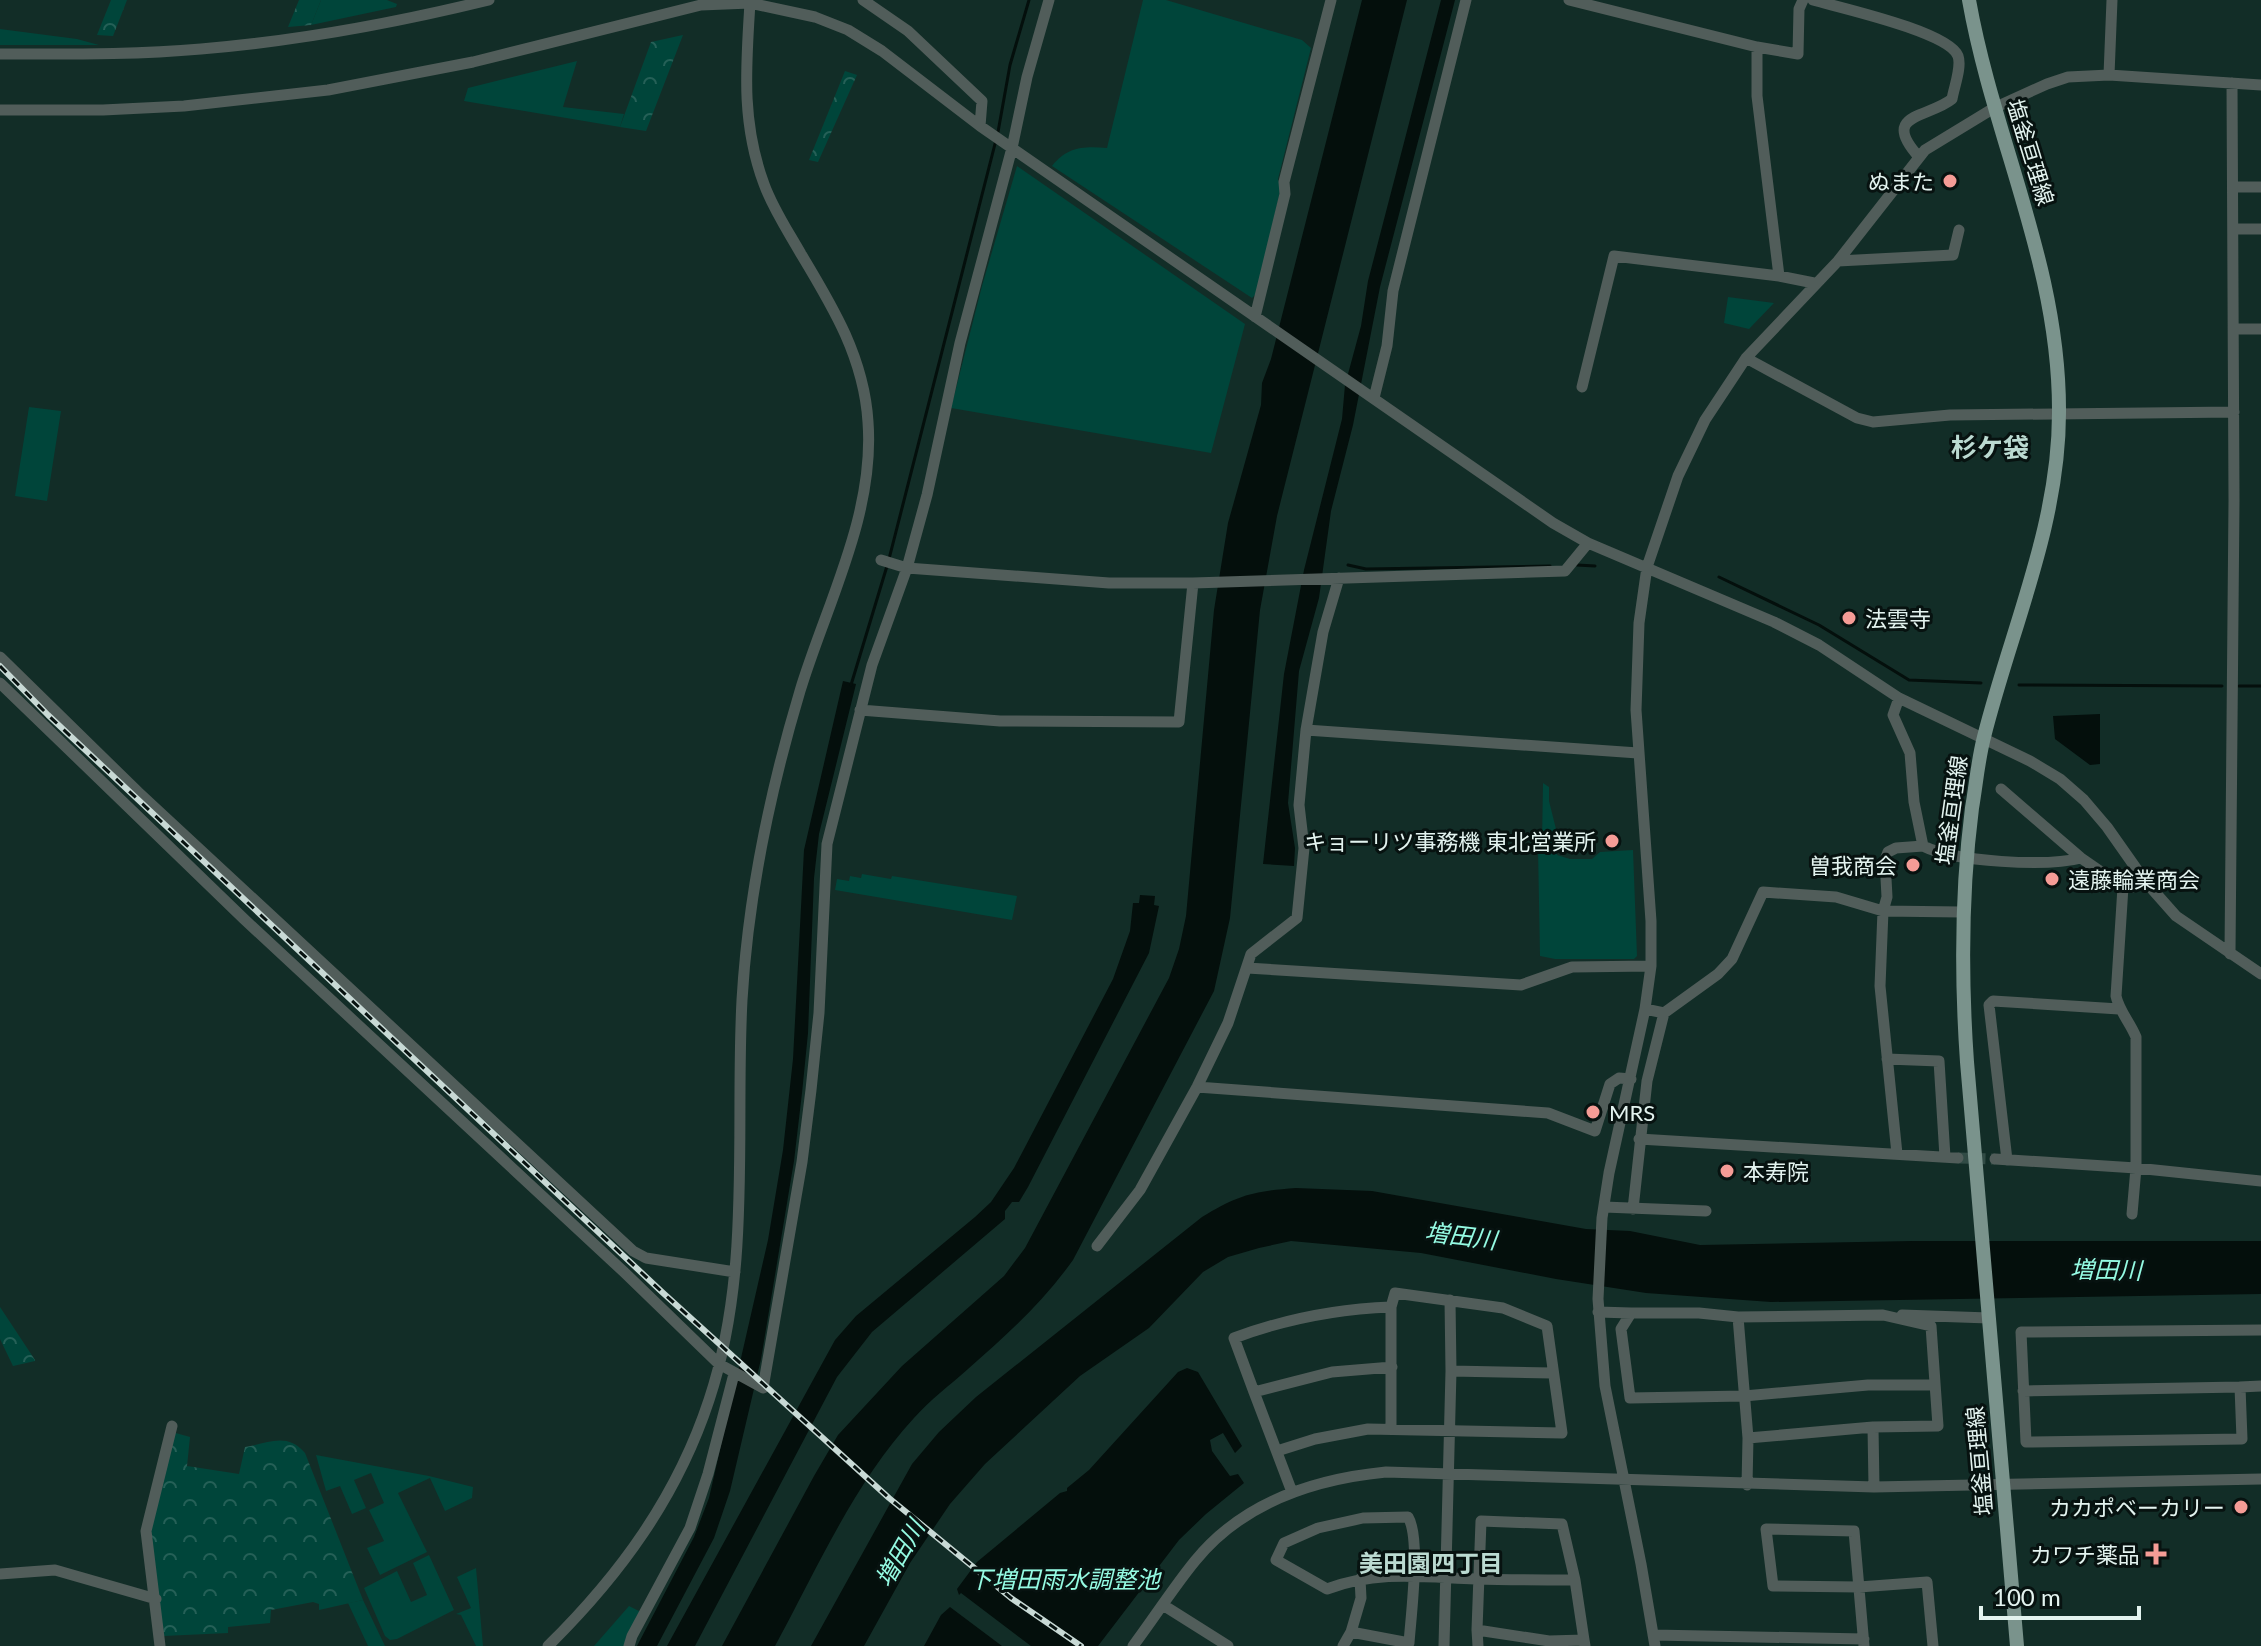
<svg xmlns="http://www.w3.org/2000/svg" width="2261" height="1646" font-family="Lato,'Noto Sans JP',sans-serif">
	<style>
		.grass { fill: #00453a }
		.forest { fill: url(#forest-crowns) }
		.water { fill: #040f0c }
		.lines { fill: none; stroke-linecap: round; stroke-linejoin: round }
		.stream { stroke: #040f0c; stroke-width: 3 }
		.minor-tunnel { stroke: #314b45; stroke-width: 11; stroke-dasharray: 11 5.5; stroke-linecap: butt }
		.minor { stroke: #515d5a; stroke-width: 11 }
		.major { stroke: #7a938c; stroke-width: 14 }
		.rail-casing { stroke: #c8d9d5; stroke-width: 6 }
		.rail { stroke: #071210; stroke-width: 3; stroke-dasharray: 9; stroke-linecap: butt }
		.poi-dot { fill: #f59c96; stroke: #071210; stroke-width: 3 }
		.labels { text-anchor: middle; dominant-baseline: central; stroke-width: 6; stroke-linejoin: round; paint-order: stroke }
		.street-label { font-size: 22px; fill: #e3f3ef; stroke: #071210 }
		.poi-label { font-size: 22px; fill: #e3f3ef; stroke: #071210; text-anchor: end }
		.water-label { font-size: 24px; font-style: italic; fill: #95fbe3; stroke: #071210 }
		.neighbourhood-label { font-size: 24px; font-weight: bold; fill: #bbdad1; stroke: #071210 }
		.quarter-label { font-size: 26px; font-weight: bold; fill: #bbdad1; stroke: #071210 }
	</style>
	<defs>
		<pattern id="forest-crowns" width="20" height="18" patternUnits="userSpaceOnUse" patternTransform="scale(2)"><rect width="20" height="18" fill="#00453a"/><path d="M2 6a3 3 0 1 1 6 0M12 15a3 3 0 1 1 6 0" fill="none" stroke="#256057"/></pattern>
	</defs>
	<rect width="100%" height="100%" fill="#122d27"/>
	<path class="grass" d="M321,0h66l10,4 -1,3 -85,18z
		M1143,0h23l136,40 9,8 -33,131 3,9 -25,106 -4,4 -200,-132c15,-19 31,-20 55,-18z
		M0,29l77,10 22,6h-99z
		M577,61l-14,46 61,7 -4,13 -156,-26 4,-13z
		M1017,166l228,158 -34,129 -260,-45 31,-122z
		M1728,297l46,6 -25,26 -25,-6z
		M29,407l32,4 -14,90 -32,-5z
		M1543,783l6,4v14l7,28 1,26 13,4h22l8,-7 33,-2 4,106 -3,3h-79l-15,-3 -2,-108 4,-5z
		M862,874l29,5 1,-3 125,20 -5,24 -177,-30 2,-11 12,2 1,-5 11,2z
		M316,1455l113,21 44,11 -1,11 -27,13 -15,-33 -32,15 29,59 -47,23 -13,-27 17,-7 -15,-31 15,-7 -13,-30 -17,7 12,28 -14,6 -12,-28 -14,5z
		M429,1555l25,55 -57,29 -7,1 -5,-4 -21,-48 33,-17 14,31 16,-7 -14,-32z
		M476,1568l7,78h-7l-15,-31 -5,-1 15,-6 -14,-31z
		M363,1600l22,46h-17l-20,-43z
		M629,1606l12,6 -17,34h-30z"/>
	<path class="forest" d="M111,0h16l-14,36 -16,-1z
		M299,0h22l-10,25 -23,2z
		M683,35l-37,96 -26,-4 31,-85z
		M845,71l12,4 -39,87 -9,-2z
		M0,1307l35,53v1l-22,5 -13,-27z
		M172,1432l18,5 -3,29 52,8 6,-27c24,-4 42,-15 60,6l58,147 -44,10v-6l-6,-2 -42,8 -1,13 -42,4v6l-65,3 -14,-103z"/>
	<path class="water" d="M1362,0h45l-130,516 -17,94 -30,308 -16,73 -141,269c-30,42 -66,75 -105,109 -18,16 -38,31 -54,49 -60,65 -97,151 -139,228h-53l92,-170 24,-41 64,-69 102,-90 21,-28 144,-270 10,-29 7,-33 28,-306 14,-87 33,-118 1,-22 9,-24z
		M1441,0h14l-75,287 -27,138 -22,86 -12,87 -20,73 -11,132 7,45 -1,18 -31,-2 21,-190 20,-104 38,-151 3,-34 16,-59 7,-45z
		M843,681l13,3 -37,150 -5,44 -6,155 -6,60 -8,68 -33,198 -31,132 -16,47 -57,108h-20l57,-109 15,-39 59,-258 15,-90 10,-91 11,-209z
		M2100,714v50l-10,1 -35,-26 -2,-23z
		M1140,895l15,1 -1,9 5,1 -10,47 -121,234 -9,15h-7l-7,9v8l-133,113 -35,45 -142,269h-28l168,-306 21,-24 119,-99 16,-15 23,-34 99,-189 17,-48 3,-28h6z
		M1296,1188l76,3 214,38 44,2 70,14 212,-4h349v53l-490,8 -125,-9 -90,-14 -135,-26 -130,-12 -32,7 -31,9 -25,15 -54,56 -69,48 -95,88 -35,40 -40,59 -46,83h-53l101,-182 27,-32 37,-35 226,-180c36,-22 52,-26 94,-29z
		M1187,1368l11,4 44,74 -7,7 -12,-20 -13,7 2,11 18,25 8,-2 6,9 -38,31 -27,26 -81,106h-67l-70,-53 -2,2 -2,-6 20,-27 83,-69 7,-2v-3l22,-18 89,-98z
		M950,1607l52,39h-78l17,-31z"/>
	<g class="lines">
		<path class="stream" d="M998,132l12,-67 19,-65
			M889,559l107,-419
			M1348,565l18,4 184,-3
			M1577,565l18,1
			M1719,577l100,48 90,55 72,3
			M851,685l36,-119
			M2019,685l203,1
			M2239,686h22"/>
		<path class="minor-tunnel" d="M1958,1158l37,1"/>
		<path class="minor" d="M863,0l45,31 74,70 -2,25
			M1569,0l188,47 41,7 1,-45 4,-9
			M1813,0c28,8 136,32 145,56 4,11 -4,31 -6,43 -23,19 -73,14 -33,58
			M1757,47v49l22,180
			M0,54c67,0 134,1 201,-5 97,-8 194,-26 288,-49
			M2109,75l3,-75
			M0,110h103l81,-4 144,-16 145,-28 228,-57 49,-2 65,14 33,13 34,21 98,75 573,397 35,20 186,79 45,23 80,53 131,63 30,18 24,21 23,27 38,54 31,35 85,58
			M2233,187h28
			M2233,229h28
			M1838,261l115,-6 6,-25
			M1255,317l30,-123 -1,-12 47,-182
			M2234,329h27
			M1746,358l111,60 16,4 77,-7 284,-3
			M1582,387l32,-131 165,20 35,7
			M1374,398l13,-52 6,-55 73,-291
			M881,560l26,8 202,15h84l372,-12 23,-28
			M0,657l138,135 495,459 13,7 89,14
			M0,683l244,236 380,353 95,92 44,24 39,-226 9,-72 8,-77 8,-169 45,-179 35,-97 20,-73 33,-152 52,-195 15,-71 22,-77
			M1899,698l-6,17 17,38 4,49 9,44c32,16 124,21 158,12
			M860,710l140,11 179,1 14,-139
			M1306,730l332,23
			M2001,789l80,69 42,29h9l13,-6
			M2123,887l-7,109c3,15 14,26 20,41v131l-4,46
			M2230,954l4,-454 -2,-417
			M1247,968l274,17 51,-18 79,-1
			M1645,1009l19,4 54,-39 14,-15 31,-67 73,5 47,14 78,1
			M1887,1059l52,2 6,96
			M1197,1087l351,26 47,18 15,-47 9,-6 12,1
			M1639,1139l319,19
			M1897,1154l-17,-168 3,-75 4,-14 -2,-37 3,-8 8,-4 27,-2
			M1995,1159l141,9 125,13
			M2007,1160l-18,-155 4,-4 126,8
			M1604,1207l102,4
			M1633,1209l14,-128 17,-68
			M1097,1246l43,-56 57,-103 31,-64 23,-69 46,-36 7,-70 -5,-43 7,-75 17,-98 16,-54
			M1450,1300l1,71
			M1598,1312l33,1
			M1902,1315l87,3
			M1738,1317l-39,-4h-68l-10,16 9,69 114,-2 124,-11h67
			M2261,1330l-240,2 5,110 216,-3 -2,-52 21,-1
			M2023,1391l217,-4
			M1254,1392l38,100
			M1391,1428v-121
			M1748,1438l125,-11
			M1277,1451l38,-12 53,-10 194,4 -15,-107 -44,-18 -108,-15 -4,14c-55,2 -106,12 -157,31l20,54 78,-20 60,-5
			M1747,1485l1,-47 -10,-121 145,-2 48,11 7,100 -65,1 1,60
			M0,1574l55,-4 101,29
			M1163,1605l65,41
			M1477,1630l1,16
			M1351,1632l10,-34 -1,-19
			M1653,1635l211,4
			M1584,1640l-35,1 -72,-11 4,-109 81,3 13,56 9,60 1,6
			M160,1646l-14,-115 26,-105
			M548,1646c72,-71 129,-149 161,-246 43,-129 26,-267 33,-400 6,-103 28,-209 58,-309 26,-86 75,-176 68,-269 -4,-64 -35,-115 -67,-168 -13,-23 -28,-45 -37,-70 -23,-62 -18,-117 -14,-181
			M629,1646l3,-10 58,-108 18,-54 26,-100
			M1133,1646c21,-28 40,-58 62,-85 47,-58 119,-82 191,-89l488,15 387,-8
			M1343,1646l8,-14 58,11c2,-28 12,-105 -1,-126l-45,1 -45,10 -34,15 -8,17 51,29c51,-19 96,-12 148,-10 34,1 67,1 100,1
			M1444,1646l7,-275 101,2
			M1655,1646l-14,-82 -36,-178 -7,-87 4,-81 7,-45 36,-164 6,-43v-45l-15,-211 3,-87 8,-56 31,-91 27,-56 41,-62 92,-97 87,-111 69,-42 53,-24 21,-7 41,-2 152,10
			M1864,1646l-10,-115 -88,-2 7,57 86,1 68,-5 6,64"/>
		<path class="major" d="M1969,0c25,141 91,266 90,413 0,113 -48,216 -75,324 -6,23 -8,48 -12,71 -11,86 -11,168 -5,254l50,584"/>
		<defs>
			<path id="rail" d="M0,666l48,49 614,577 227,206 122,100 70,48"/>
		</defs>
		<use href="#rail" class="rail-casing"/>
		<use href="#rail" class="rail"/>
	</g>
	<g class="poi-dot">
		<circle cx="1950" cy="181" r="8"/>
		<circle cx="1849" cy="618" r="8"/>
		<circle cx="1612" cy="841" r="8"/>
		<circle cx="1913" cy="865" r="8"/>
		<circle cx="2052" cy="879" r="8"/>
		<circle cx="1593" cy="1112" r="8"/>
		<circle cx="1727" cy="1171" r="8"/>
		<circle cx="2241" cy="1507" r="8"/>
		<path d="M2152 1542h8v8h8v8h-8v8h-8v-8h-8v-8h8z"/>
	</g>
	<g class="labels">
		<g class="street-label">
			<text transform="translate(2031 152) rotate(73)">塩釜亘理線</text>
			<text transform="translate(1951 810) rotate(-82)">塩釜亘理線</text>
			<text transform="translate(1979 1461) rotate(-95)">塩釜亘理線</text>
		</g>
		<g class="poi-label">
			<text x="1934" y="181">ぬまた</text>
			<text x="1865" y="618" text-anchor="start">法雲寺</text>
			<text x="1596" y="841">キョーリツ事務機 東北営業所</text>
			<text x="1897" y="865">曽我商会</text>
			<text x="2068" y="879" text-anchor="start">遠藤輪業商会</text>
			<text x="1609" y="1112" text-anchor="start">MRS</text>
			<text x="1743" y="1171" text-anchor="start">本寿院</text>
			<text x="2225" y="1507">カカポベーカリー</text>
			<text x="2140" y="1554">カワチ薬品</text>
		</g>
		<g class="water-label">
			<text transform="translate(1461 1235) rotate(7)">増田川</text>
			<text transform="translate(2106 1269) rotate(1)">増田川</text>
			<text transform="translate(899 1553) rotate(-60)">増田川</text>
			<text x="1064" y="1578">下増田雨水調整池</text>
		</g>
		<g class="neighbourhood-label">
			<text x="1431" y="1562">美田園四丁目</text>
		</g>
		<g class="quarter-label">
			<text x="1990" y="447">杉ケ袋</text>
		</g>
	</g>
	<path d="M1981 1606v12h158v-12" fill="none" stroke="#e3f3ef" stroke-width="4"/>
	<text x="1993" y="1606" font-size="24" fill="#e3f3ef" stroke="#071210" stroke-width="6" paint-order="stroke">100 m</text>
</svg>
